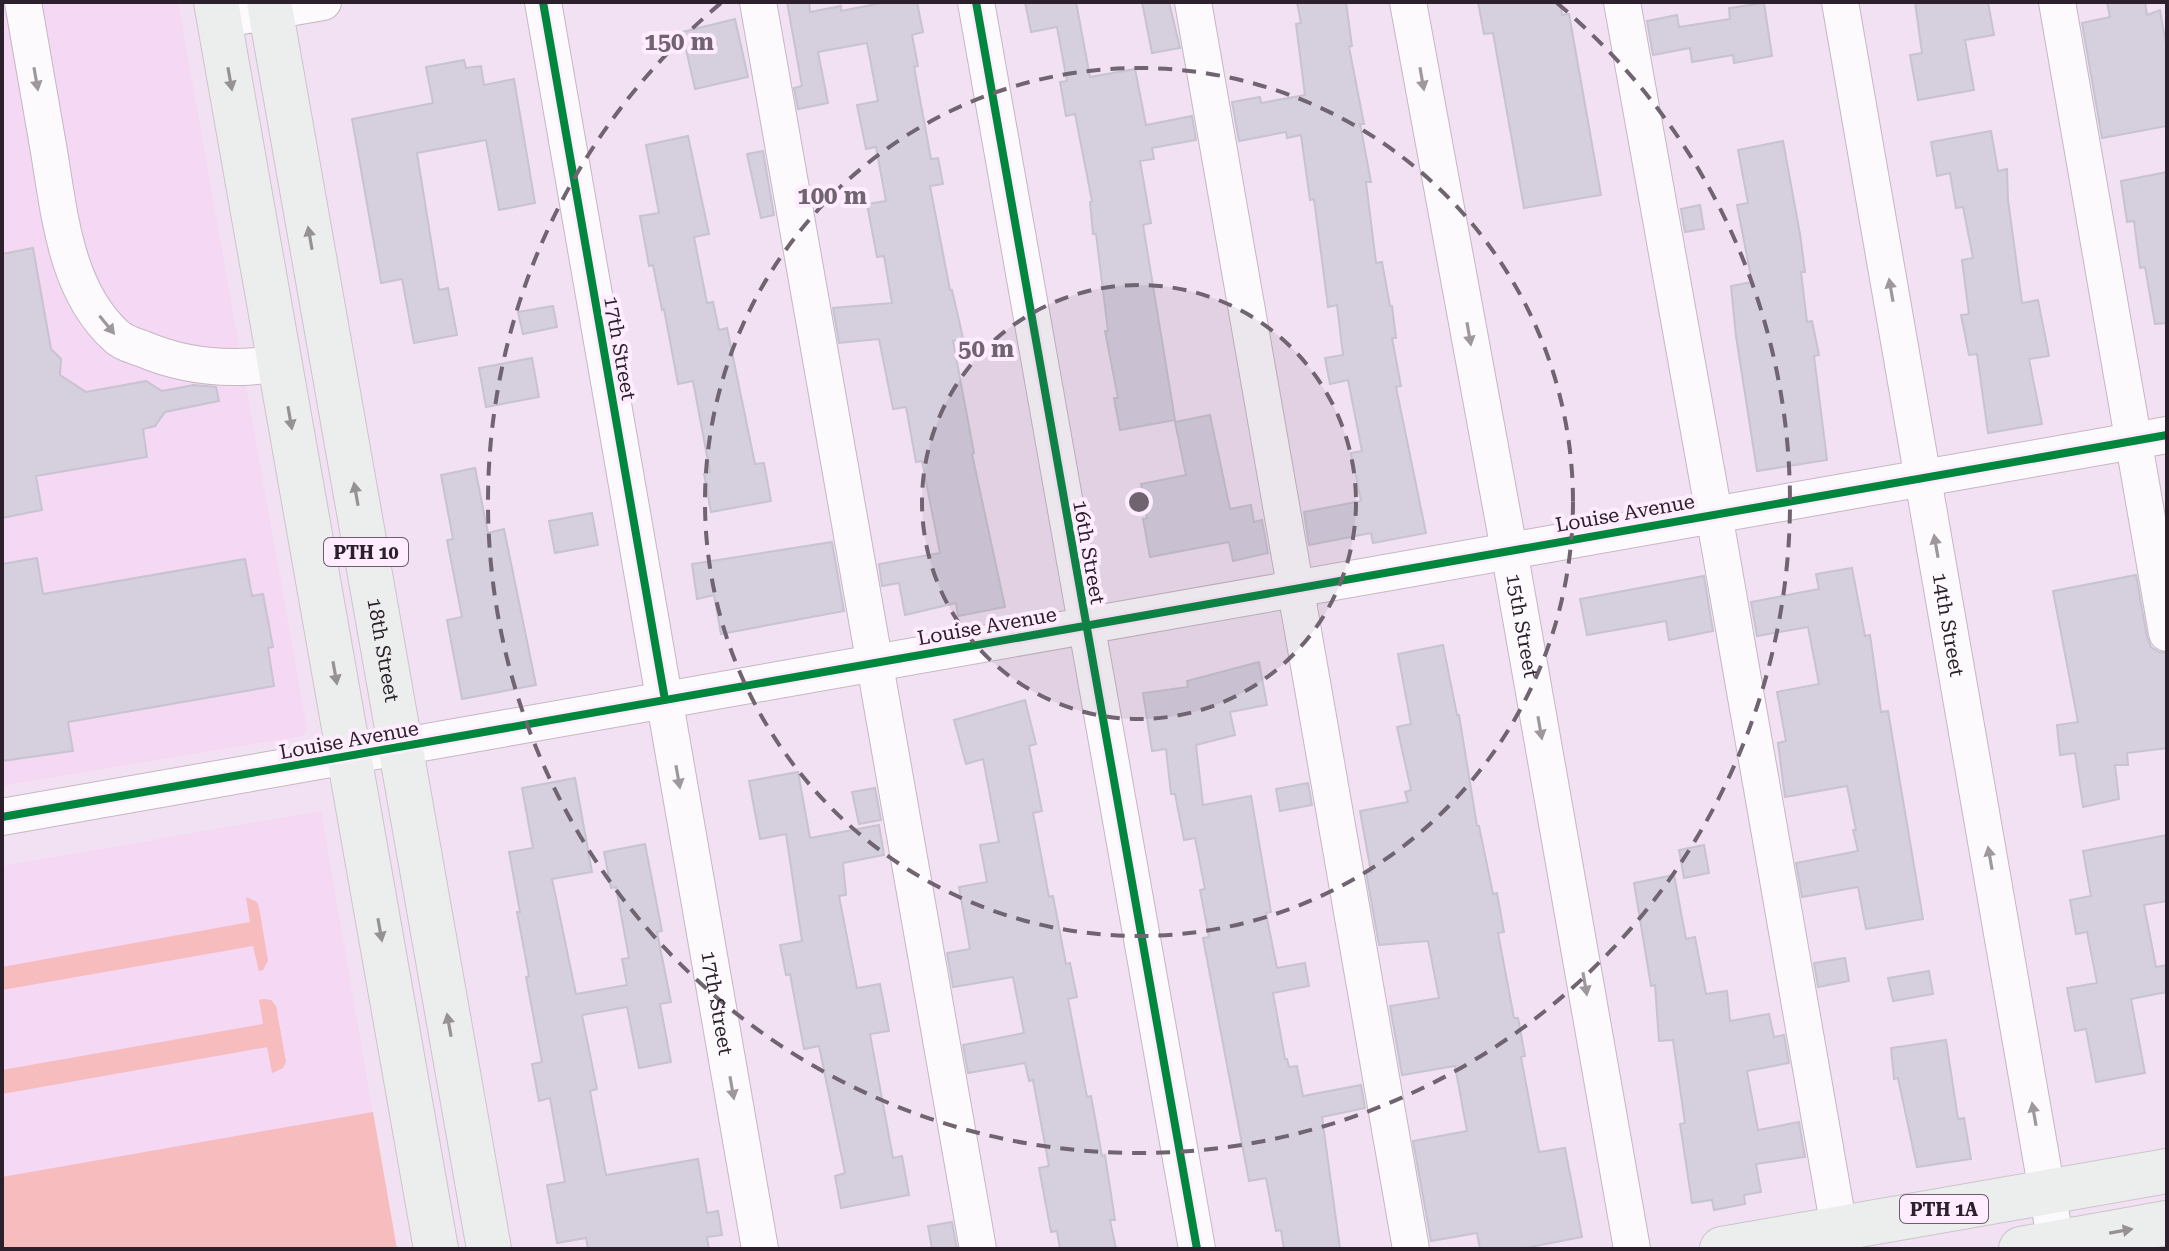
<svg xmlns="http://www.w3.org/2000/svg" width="2169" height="1251" font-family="'Roboto Serif',serif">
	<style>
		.built { fill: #f4d8f4 }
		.green { fill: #f6bcbe }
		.building { fill: #d5cfde; stroke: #c8c3d0; stroke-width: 2 }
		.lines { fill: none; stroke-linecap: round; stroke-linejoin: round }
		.minor-casing { stroke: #c5b7c4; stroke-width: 38 }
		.major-casing { stroke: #ccc4cc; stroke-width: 46 }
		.minor { stroke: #fdfafd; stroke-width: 36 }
		.major { stroke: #ebeeec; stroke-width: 44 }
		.cycleway-casing { stroke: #ffecfe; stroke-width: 13 }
		.cycleway { stroke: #00873e; stroke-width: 8 }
		.oneway { fill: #9e989e }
		.oneway2 { fill: #959195 }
		.ring { fill: none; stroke: #716471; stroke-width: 4; stroke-dasharray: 14 10 }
		.labels { text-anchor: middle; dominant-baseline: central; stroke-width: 8; stroke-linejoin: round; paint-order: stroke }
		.shield { fill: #ffecfe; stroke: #6b5d6a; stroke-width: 2 }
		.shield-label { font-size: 18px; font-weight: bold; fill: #2b202b }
		.street-label { font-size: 20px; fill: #2b202b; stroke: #ffecfe }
		.centre { fill: #716471; stroke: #ffecfe; stroke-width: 4 }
		.ring-label { font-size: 24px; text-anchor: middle; font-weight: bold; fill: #716471; stroke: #ffecfe; stroke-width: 8; stroke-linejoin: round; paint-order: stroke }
	</style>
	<rect width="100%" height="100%" fill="#f2e1f2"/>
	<path class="built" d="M2,2h176l129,728 -5,6 -300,50z
		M321,811l75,438h-394v-383z"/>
	<path class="green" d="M246,897l11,5 2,5 9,54 -5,9 -4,1 -6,-25 -251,44v-23l248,-45z
		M264,999l7,1 5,6 10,56 -3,6 -11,5 -5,-26 -265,47v-24l261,-46 -4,-24z
		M373,1112l24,137h-395v-72z"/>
	<path class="building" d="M787,2h22l1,10 31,-6v5l45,-9h31l6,30 -11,3 6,31 -4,1 17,92 7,-1 5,26 -13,2 20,104h2l11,48 -10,3 21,112 -2,1 33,153 -47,9 -2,-13 -51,12 -6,-32 -17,3 -3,-22 61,-11 -18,-92 -6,1 -10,-55 -13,2 -14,-70 -40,4 -6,-35 59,-5 -8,-47 -7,1 -10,-53 19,-3 -10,-54 -10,2 -9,-44 21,-4 -11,-58 -49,9 10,51 -30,6 -4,-21 8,-2z
		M1025,2h51l14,75 45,-8 11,56 46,-9 4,24 -44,8 2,11 -14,2 11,62 -8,2 32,195 -55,10 -6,-32h4l-13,-67h3l-12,-97h-3l-3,-32 2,-1 -17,-87 -9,2 -6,-34 7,-1 -10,-54 -26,5z
		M1142,2h27l11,46 -28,5z
		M1297,2h49l6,44 -3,1 15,77h-4l11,58h-5l10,81 6,-1 8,44h2l4,32h-4l9,48 -5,1 30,146 -53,10 -2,-10 -62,12 -5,-33 57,-11 -10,-48 11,-2 -14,-71 -18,4 -5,-26 18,-3 -6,-50 -9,2 -14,-108 -4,1 -9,-65 -14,3 -1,-6 -47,9 -7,-39 28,-5 1,6 44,-8 -9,-71 5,-1z
		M1478,2h82l2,13 7,-1 32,181 -77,13 -31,-175 -9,1z
		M1915,2h73l6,33 -29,5 9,50 -56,10 -8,-45 12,-2z
		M2107,2h38l2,13 13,-5 7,39v77l-65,12 -20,-115 28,-6z
		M1764,3l8,53 -38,7 -1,-8 -41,7 -2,-14 -37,7 -6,-34 30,-6 2,12 51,-8 -1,-11z
		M735,19l13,58 -53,12 -13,-57z
		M464,60l2,8 15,-2 3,19 30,-6 21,124 -36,7 -13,-70 -69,13 22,137 9,-2 9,47 -43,8 -12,-64 -21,4 -29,-164 81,-16 -7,-36z
		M1991,131l7,40 9,-2 1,31 14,103 16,-3 11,56 -20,3 13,65 -54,9 -11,-79 -8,1 -8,-40 8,-1 -7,-54 11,-2 -10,-51 -7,1 -6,-35 -13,3 -6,-34z
		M688,136l21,98 -15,3 13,66 6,-1 6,28 8,-2 28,136 9,-1 7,38 -60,11 -7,-38 6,-2 -17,-91 -15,3 -14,-75 -2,1 -9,-45 -4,1 -9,-50 19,-3 -13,-68z
		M1783,141l17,93 5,38h-4l6,50 5,-1 7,34 -5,1 13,104 -70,11 -21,-135 -5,-50 21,-4 -15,-77 11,-2 -10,-53z
		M763,151l11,64 -13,3 -14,-64z
		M2167,172v151l-12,1 -10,-57 -5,1 -6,-47 -7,1 -6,-41z
		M1700,205l4,24 -19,3 -4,-23z
		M33,248l18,101 10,10 -1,16 26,17 60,-11 16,10 32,-6 22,2 3,14 -54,11 -10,14 -12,3 4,28 -111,19 6,34 -40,8v-264z
		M553,306l4,21 -34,7 -5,-22z
		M532,358l7,39 -53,10 -7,-39z
		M1210,415l20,94 21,-4 3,17 8,-2 6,33 -35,8 -4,-19 -79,15 -7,-38 4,-1 -6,-34 45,-9 -11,-53z
		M475,468l13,65 16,-4 32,156 -74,14 -15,-79 15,-3 -15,-77 6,-1 -12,-64z
		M592,513l6,32 -43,8 -6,-32z
		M832,542l12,69 -123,23 -7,-39 -17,4 -5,-35z
		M37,558l6,36 202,-35 7,37 11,-2 10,53 -5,1 6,38 -206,36 5,29 -71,10v-197z
		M1852,568l13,68 5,-1 11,77 7,-1 35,208 -57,10 -8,-42 -56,10 -6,-34 62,-12 -5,-21h3l-9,-44 -62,11 -7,-54 8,-2 -9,-49 42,-8 -11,-57 -51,9 -6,-34 68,-13 -3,-15z
		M2136,575l11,62 4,10 8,5 8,1v95l-40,5 1,12h-13l4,34 -36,8 -8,-54 -15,2 -3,-30 21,-3 -25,-131z
		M1704,576l9,55 -44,9 -3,-19 -79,14 -7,-36z
		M1443,645l14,70h2l18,111h2l14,68 4,-1 7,39 -6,1 16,85h4l7,38 -4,1 18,95 26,-4 17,89 -62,12h-40l-3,-16 -46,8 -18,-100 54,-10 -12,-65 -53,9 -12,-69 49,-8 -11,-57 -49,4 -13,-73h5l-11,-61 48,-9 -3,-10 6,-2 -14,-63 14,-3 -13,-70z
		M1259,662l8,43 -37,7 5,23 -39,10 7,60 48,-9 20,116 -5,1 11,55 28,-5 4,23 -36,7 12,66h2l2,8 8,-1 6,30 58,-11 4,23 -43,9 18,132h-56l-3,-19 -5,1 -10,-53 -17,3 -46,-243 6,-1 -9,-47 5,-1 -10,-51 -11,2 -9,-46h-4l-5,-45 -14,2 -9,-58 45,-6 -1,-6z
		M1025,700l11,44 -7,2 13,65 -9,2 16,84 4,-1 13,68 4,-1 7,34 -9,2 19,98 4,-1 11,60 3,-1 10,65h-5l6,29h-56l-3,-18 -6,1 -12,-64 10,-2 -16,-86 -4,1 -4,-18 -57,10 -5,-28 61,-12 -11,-56 -60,10 -6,-34 23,-4 -11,-62 28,-5 -7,-37 19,-3 -16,-83 -17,5 -12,-44z
		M798,772l12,66 69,-13 5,30 -41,8 3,32 -7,1 18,92 23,-4 9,47 -19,3 23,124 9,-2 7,39 -68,13 -6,-32 10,-3 -26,-127 -15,3 -14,-75 -4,1 -6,-30 22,-4 -16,-107 -26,5 -11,-58z
		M575,778l17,94 -40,7 24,115 51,-9 -5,-26 7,-1 -13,-71 -5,1 -7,-36 41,-8 17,87 -5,1 14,70 -11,2 11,58 -32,6 -12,-61 -45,8 15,74 -7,2 16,84 92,-16 9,54 11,-2 4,24 -15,2 2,12h-121l-2,-11 -29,5 -10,-58 18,-3 -15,-84 -11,3 -7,-37 10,-2 -16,-85 3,-1 -12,-64h3l-11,-60 24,-4 -11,-60z
		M1308,783l4,22 -32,6 -4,-22z
		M875,788l6,32 -22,4 -7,-32z
		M2167,835v66l-23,4 12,62 11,-2v27l-36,7 14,74 -49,9 -10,-53 -11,2 -8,-43 30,-5 -10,-51 -11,2 -6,-34 21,-4 -8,-45z
		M1704,845l5,28 -25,5 -5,-28z
		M1674,875l12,64 9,-2 11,57 21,-3 3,30 39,-7 5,23 10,-2 5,28 -42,8 11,59 41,-8 6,35 -49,7 5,28 -17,3 1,9 -31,6 -2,-10 -20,3 -12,-79 5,-1 -12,-83 -14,1 -4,-56 -4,1 -17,-103z
		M1845,958l4,23 -31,6 -4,-24z
		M1929,971l4,23 -40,7 -5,-23z
		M1946,1040l12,79 6,-1 7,41 -54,8 -19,-89 -4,1 -3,-31z
		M952,1222l5,27h-25l-4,-23z"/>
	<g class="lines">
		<defs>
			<g id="minor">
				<path d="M23,2c8,46 16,92 24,138 12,66 16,148 69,196 7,7 19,10 27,13 45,19 90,22 137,14"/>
				<path id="s1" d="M543,2l217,1247"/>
				<path d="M758,2l220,1247"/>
				<path d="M976,2l221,1247"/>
				<path d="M1193,2l218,1247"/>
				<path id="s2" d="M1408,2l101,548 123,699"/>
				<path d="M1622,2l92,512 125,714"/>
				<path id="s3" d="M1840,2l217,1247"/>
				<path d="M2057,2l110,631"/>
				<path d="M219,20l104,-18"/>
				<path d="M2,817l2165,-382"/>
			</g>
			<g id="major">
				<path d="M216,2l220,1247"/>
				<path id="s4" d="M269,2l220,1247"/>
				<path d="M1722,1249l445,-78"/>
				<path d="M2021,1249l146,-26"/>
			</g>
		</defs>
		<use href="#minor" class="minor-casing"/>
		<use href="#major" class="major-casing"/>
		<use href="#minor" class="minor"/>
		<use href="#major" class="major"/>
		<defs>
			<path id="cycleway" d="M543,2l122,698
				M976,2l221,1247
				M2,817l2165,-382"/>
		</defs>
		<use href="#cycleway" class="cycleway-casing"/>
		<use href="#cycleway" class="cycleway"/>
	</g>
	<defs><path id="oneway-solid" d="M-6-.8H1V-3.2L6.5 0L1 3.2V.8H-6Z" transform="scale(2)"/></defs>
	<g class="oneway">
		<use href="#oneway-solid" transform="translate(36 79) rotate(80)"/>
		<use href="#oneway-solid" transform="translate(1422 79) rotate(80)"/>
		<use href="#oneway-solid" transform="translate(1891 290) rotate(-100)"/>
		<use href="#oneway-solid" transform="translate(107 325) rotate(51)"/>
		<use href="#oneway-solid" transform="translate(1469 334) rotate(80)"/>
		<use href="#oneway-solid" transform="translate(1936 546) rotate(-100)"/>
		<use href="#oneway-solid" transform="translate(1540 728) rotate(80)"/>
		<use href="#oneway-solid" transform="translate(678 777) rotate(80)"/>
		<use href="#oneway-solid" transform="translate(1990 858) rotate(-100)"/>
		<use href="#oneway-solid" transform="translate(1585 984) rotate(80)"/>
		<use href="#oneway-solid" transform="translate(732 1088) rotate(80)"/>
		<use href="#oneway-solid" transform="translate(2034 1114) rotate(-100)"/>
	</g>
	<g class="oneway2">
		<use href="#oneway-solid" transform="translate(230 79) rotate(80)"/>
		<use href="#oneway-solid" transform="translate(310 238) rotate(-100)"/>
		<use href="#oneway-solid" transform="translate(290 418) rotate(80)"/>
		<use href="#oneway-solid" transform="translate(356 494) rotate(-100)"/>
		<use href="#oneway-solid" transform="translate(335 673) rotate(80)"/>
		<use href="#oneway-solid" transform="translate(380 930) rotate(80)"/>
		<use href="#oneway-solid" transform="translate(449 1025) rotate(-100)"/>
		<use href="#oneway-solid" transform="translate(2121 1231) rotate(-10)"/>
	</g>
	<circle cx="1139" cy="502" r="217" fill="#716471" fill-opacity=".12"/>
	<g class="ring">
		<circle cx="1139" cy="502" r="217"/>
		<circle cx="1139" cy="502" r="434"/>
		<path d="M1557 3A651 651 0 1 1 721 3"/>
	</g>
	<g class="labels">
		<g class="shield">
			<rect x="324" y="538" width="84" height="28" rx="6"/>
			<rect x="1900" y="1195" width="88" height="28" rx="6"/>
		</g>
		<g class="shield-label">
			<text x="366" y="552">PTH 10</text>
			<text x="1944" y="1209">PTH 1A</text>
		</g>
		<g class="street-label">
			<text transform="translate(620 348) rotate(80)">17th Street</text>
			<text transform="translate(1625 513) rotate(-10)">Louise Avenue</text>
			<text transform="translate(1089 552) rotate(80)">16th Street</text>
			<text stroke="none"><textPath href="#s2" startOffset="634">15th Street</textPath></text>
			<text stroke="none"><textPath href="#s3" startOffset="632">14th Street</textPath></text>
			<text transform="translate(987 626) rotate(-10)">Louise Avenue</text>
			<text stroke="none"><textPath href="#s4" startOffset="658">18th Street</textPath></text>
			<text transform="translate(349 740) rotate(-10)">Louise Avenue</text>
			<text stroke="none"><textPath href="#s1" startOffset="1016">17th Street</textPath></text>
		</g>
	</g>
	<circle cx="1139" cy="502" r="12" class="centre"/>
	<g class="ring-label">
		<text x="679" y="50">150 m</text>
		<text x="832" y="204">100 m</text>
		<text x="986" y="357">50 m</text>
	</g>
	<rect width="2169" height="1251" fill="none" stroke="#2b202b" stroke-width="8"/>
</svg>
